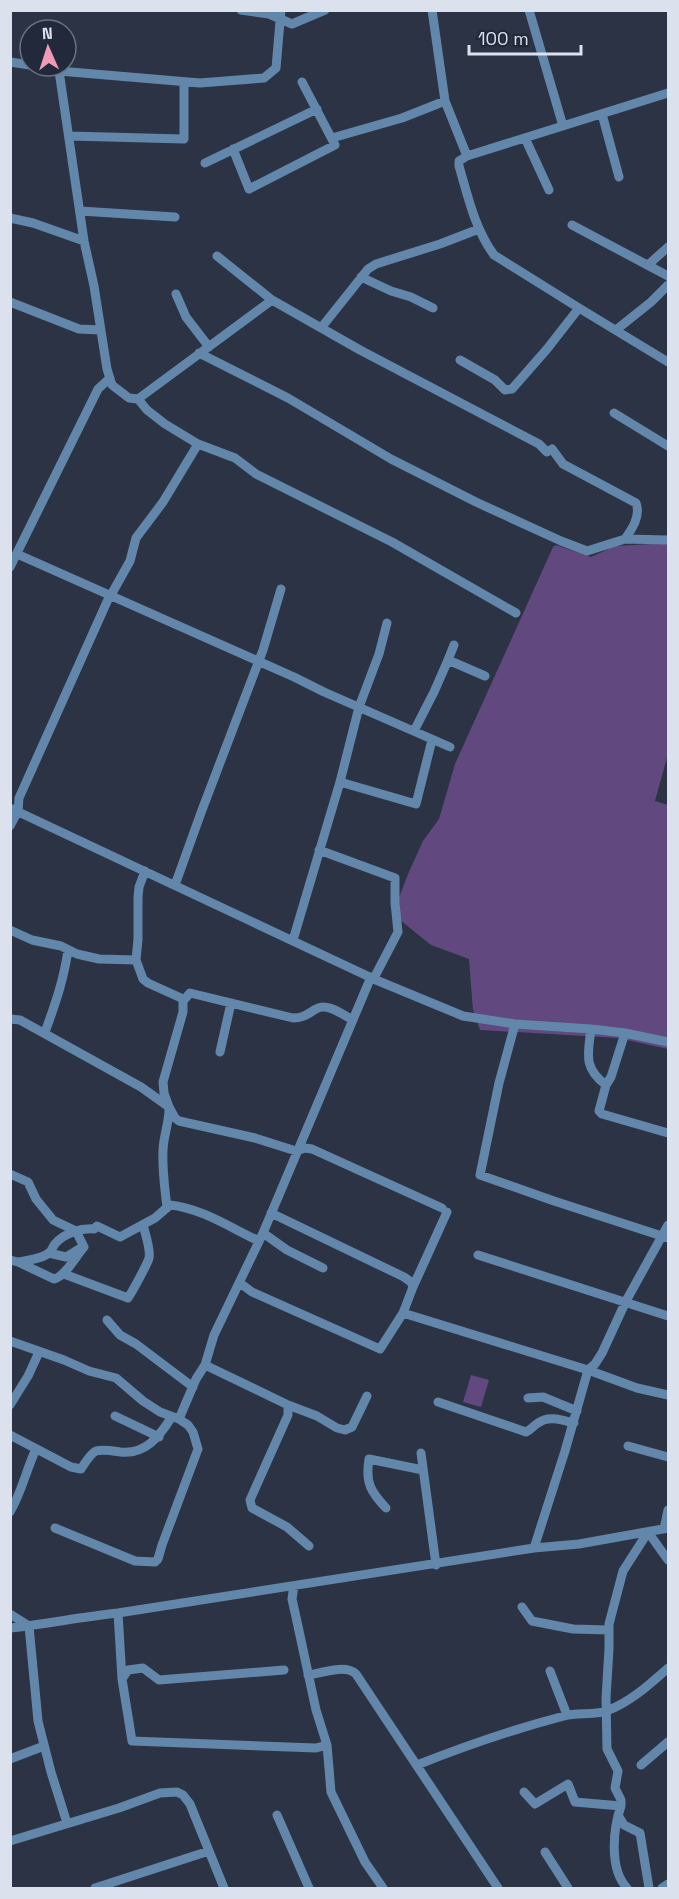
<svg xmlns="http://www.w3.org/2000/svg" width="679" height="1899" font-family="'Space Grotesk',sans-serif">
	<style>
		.green { fill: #61497f }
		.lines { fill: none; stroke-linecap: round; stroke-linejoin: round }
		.minor { stroke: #6387ab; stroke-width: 9 }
	</style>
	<rect width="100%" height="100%" fill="#2b3345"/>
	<path class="green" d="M668,543v211l-13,47 13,4v244l-50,-11 -138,-8 -7,-20 -4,-51 -38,-14 -31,-25 -1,-22 9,-24 15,-33 16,-22 16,-55 98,-217 3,-2 35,12 24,-11z
		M471,1375l18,5 -8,27 -18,-5z"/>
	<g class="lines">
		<path class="minor" d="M241,10l28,4 23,10 33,-14
			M432,10l13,91 22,55
			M529,10l34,116
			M10,62l20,3
			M33,66l26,5 141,12 64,-5 12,-10 5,-58
			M59,71l25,170 10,45 13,83 5,16 17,13 9,1 134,-99
			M668,93l-201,63 -8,5v5c9,31 16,63 35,89l85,53 89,54
			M602,114l17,63
			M69,136l115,3v-57
			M332,138l70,-20 43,-17
			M525,138l24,52
			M233,149l16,40 86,-44 -33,-63
			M205,163l112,-54
			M80,211l95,6
			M10,218l23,5 51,18
			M572,225l96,51
			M217,256l55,44 88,50 179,94 8,8 5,-3 11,15 73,39c5,13 -4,26 -11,36
			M648,265l20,-18
			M361,277l30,14 20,6 22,11
			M176,294l10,23 23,30
			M10,302l69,27 21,1
			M321,328l47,-59 8,-5 64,-20 39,-15
			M616,330l35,-28 17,-17
			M199,353l89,45 103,61 85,43 85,39 26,10 38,-12 43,1
			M460,360l35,20 10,10 7,-1 35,-40 32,-41
			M138,399l9,11 18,14 33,20 37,14 21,16 136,68 124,71
			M614,413l54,33
			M17,554l277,123 30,15 126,55
			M10,567l88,-178 12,-11
			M111,595l19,-34 6,-23 27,-36 35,-58
			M448,660l6,-15
			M414,731l20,-39 14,-32 37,16
			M340,782l76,22 16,-64
			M10,808l366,172 87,36 52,8 76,5 34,4 43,9
			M10,826l8,-15 1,-13 91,-203
			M319,850l76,28v25l3,29 -24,46
			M145,871l-6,16 -1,10v42l-2,21 7,19 5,4 33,15 2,3
			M175,885l27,-75 61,-160 18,-61
			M10,930l22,10 29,6 16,8 22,5 37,1
			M293,940l47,-158 19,-75 20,-53 8,-31
			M10,1019l10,1 121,67 28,20
			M353,1020c-10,-5 -26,-18 -37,-11 -9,5 -12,9 -23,9l-103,-25 -7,8v11l-20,70 1,11 5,14 6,11 4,3 76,17 41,13 9,-3 7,1 130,59
			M515,1024l-16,59 -19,92 74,26 114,37
			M591,1029c-3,25 -8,39 15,56
			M45,1032c10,-27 19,-53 23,-82
			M625,1033l-14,44 -5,8 -7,26 3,3 66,19
			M220,1052l11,-49
			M10,1174l18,8 8,17 17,21 23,11 8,16
			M167,1208c-2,-19 -5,-38 -4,-57 0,-14 6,-27 6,-42
			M263,1233l24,17 36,18
			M49,1253l17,4 13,-8
			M478,1255l190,61
			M10,1260l8,2 36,17c11,-2 22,-23 30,-32
			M18,1262c10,-2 25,-3 32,-10 2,-2 3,-6 5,-8 9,-11 26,-16 39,-15l3,-3 23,11 35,-19 15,-13c31,3 61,23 89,36
			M64,1274l64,24c3,-4 20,-35 21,-40 2,-8 -4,-25 -6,-33
			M240,1283l12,9 128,57 23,-36 10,-26 -2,-5 -7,-5 -133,-64
			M413,1287l34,-75
			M403,1313l185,57 49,18 31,7
			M107,1320l13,15 16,9 57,43
			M10,1341l54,19 25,11 27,7 27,23 17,11 19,7 9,6 5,7 5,17 -36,96 -4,14 -3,3 -20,-1 -80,-33
			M205,1365l83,40 29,11 20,12 8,2 7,-3 15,-31
			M528,1398l15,-1 34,14
			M438,1402l88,30c5,-2 7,-6 12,-9 11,-8 24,-3 36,0
			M10,1405l18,-29 11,-24
			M288,1405v10l-38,85 2,8 35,19 22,19
			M115,1416l44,21
			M179,1419l17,-40 9,-14 9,-30 49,-102 108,-256
			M10,1435l61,32 10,2c4,-6 9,-15 15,-18 7,-2 17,0 24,1 25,3 39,-15 51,-34
			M628,1446l40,11
			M421,1453l15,112
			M386,1508c-15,-16 -21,-25 -17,-49l54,11
			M10,1512c12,-20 16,-42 26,-63
			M664,1529l4,-19
			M534,1548l31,-97 23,-81 7,-6 7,-11 24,-52 42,-76
			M294,1586l-2,13 4,18 20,93 11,35 4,47 34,70 18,26
			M522,1607l10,14 41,8 36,1
			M118,1613l4,66 10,62 184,7 11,-3
			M10,1614l19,12 9,95 13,51 16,51
			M10,1628c36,-4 71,-11 108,-15l416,-65 45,-4 89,-16
			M550,1671l17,44
			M308,1675c14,-2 37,-11 48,-1l142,214
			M122,1679l6,-9 15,-2 16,12 125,-10
			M10,1759l34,-13
			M417,1765c48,-19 97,-36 147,-49 14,-4 32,0 45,-6 23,-9 42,-27 59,-42
			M641,1765l27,-23
			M524,1792l11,12 33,-20 7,18 46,4
			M277,1815l32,73
			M618,1815l6,10 16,8 9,55
			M10,1841l109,-33 41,-15 17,-1 6,3 7,9 34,84
			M545,1852l23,36
			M95,1888l114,-37
			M627,1888c-18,-19 -14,-59 -6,-82v-6l-6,-12 3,-17 -11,-22 -1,-51 3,-49v-25l14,-53 25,-39 20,28
			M662,1888l6,-4"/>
	</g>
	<rect width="679" height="1899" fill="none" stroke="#dbe1ed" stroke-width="24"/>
	<g transform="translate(48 48) rotate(357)"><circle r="28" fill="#21293b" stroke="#6b7382" stroke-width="1.5"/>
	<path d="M0-4.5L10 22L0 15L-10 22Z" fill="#f09ab7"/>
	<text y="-9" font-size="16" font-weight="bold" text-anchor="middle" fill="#dbe1ed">N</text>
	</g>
	<path d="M469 45v9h112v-9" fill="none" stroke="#dbe1ed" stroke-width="3"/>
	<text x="478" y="45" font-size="18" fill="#dbe1ed" stroke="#21293b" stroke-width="4.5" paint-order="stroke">100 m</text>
</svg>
